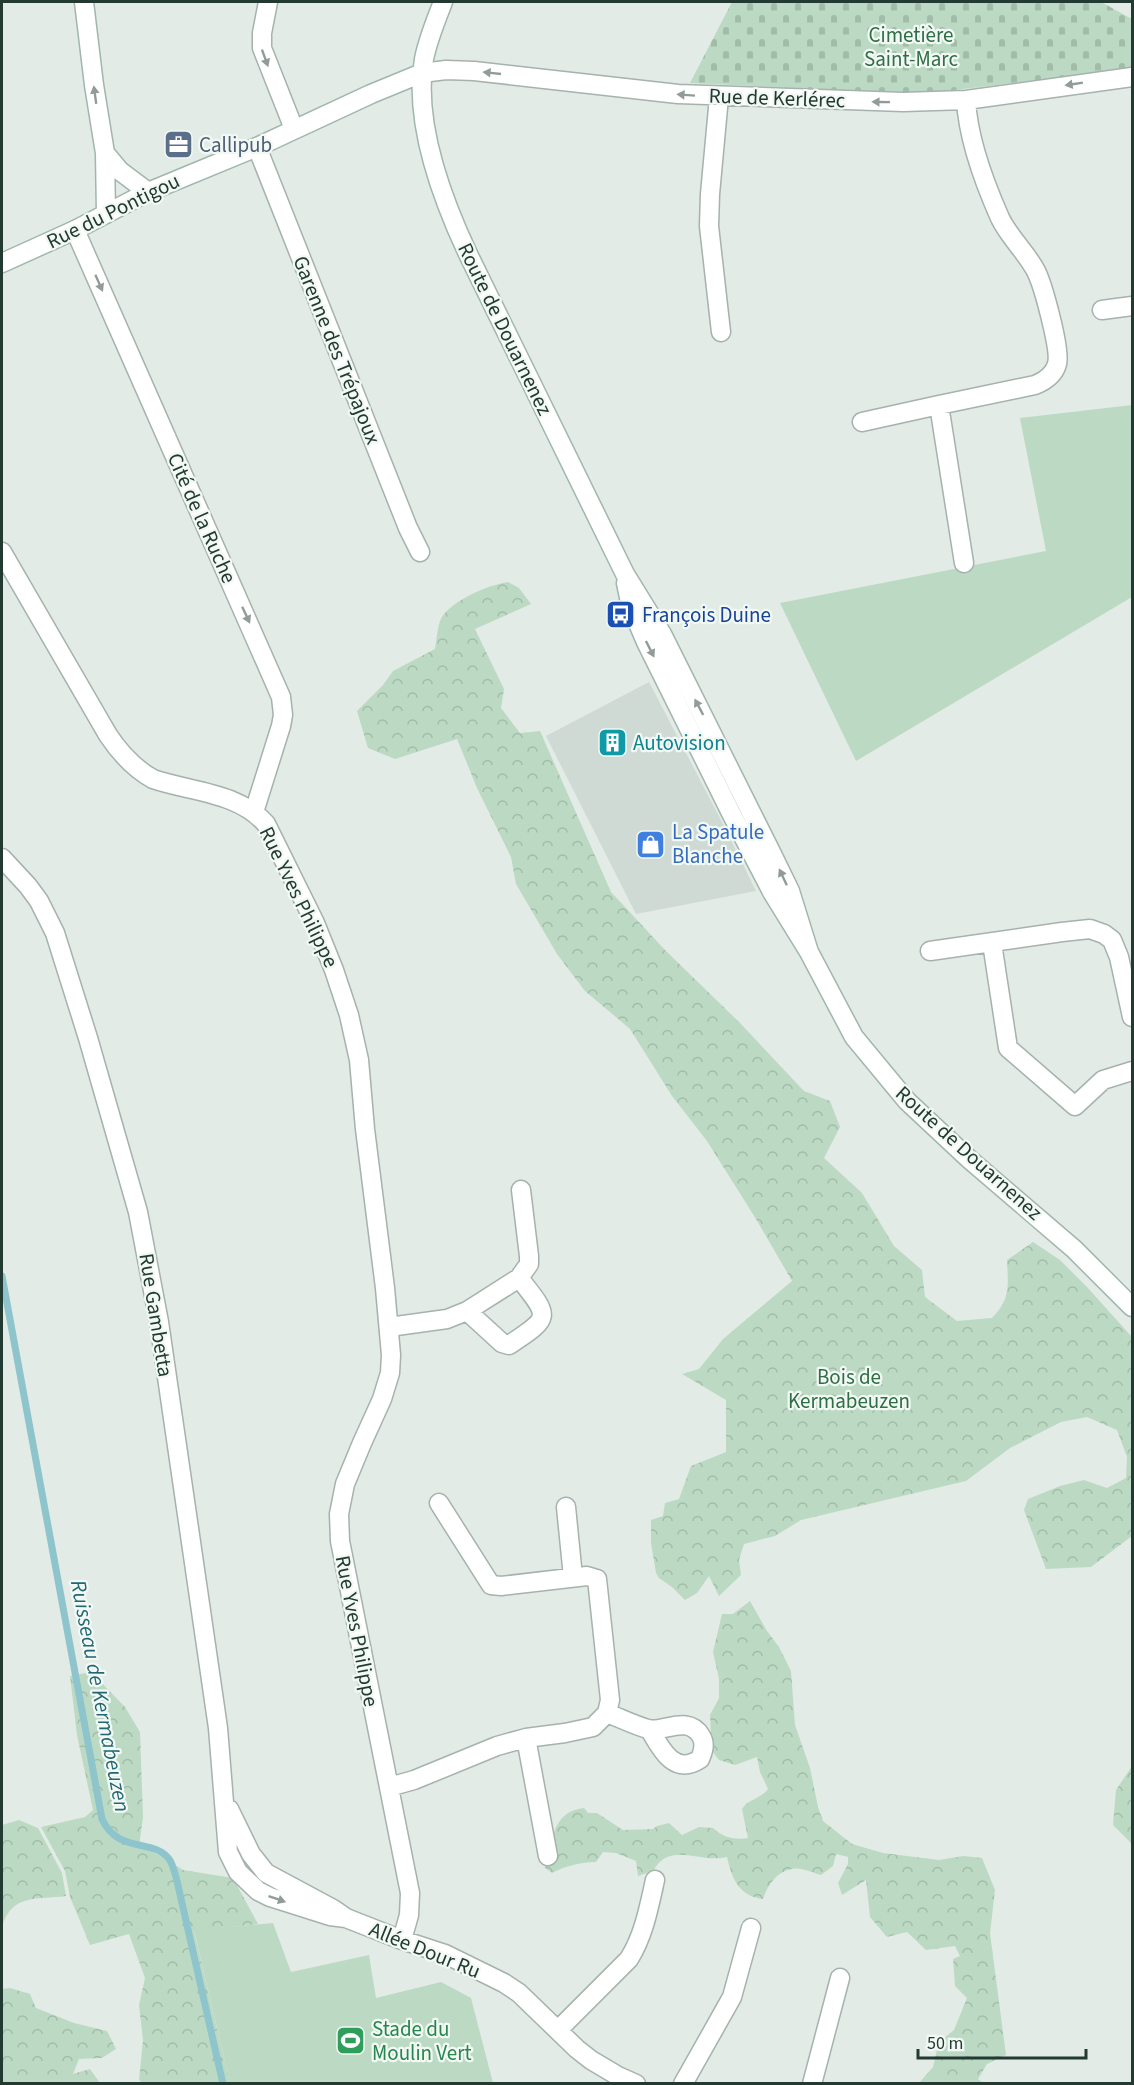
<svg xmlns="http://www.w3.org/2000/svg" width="1134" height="2085" font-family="'Source Sans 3',sans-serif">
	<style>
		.built { fill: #d0dad5 }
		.green { fill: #bcdac3 }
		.forest { fill: url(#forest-crowns) }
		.cemetery { fill: url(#cemetery-stones) }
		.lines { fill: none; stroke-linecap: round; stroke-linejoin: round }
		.stream { stroke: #8ec4cc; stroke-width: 7 }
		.street-casing { stroke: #a5b2ad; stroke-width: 21 }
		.secondary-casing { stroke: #a1b6ae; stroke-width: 21 }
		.street { stroke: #fff; stroke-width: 18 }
		.secondary { stroke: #fff; stroke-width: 18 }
		.oneway { fill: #919c99 }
		.labels { text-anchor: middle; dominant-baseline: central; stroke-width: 4.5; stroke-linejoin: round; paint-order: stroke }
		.park-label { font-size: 21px; fill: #306e46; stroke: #f2f8f4 }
		.street-label { font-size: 21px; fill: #233a33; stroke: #f2f8f4 }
		.service-label { font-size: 21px; fill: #4e5e75; stroke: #f2f8f4; text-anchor: start }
		.transit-label { font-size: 21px; fill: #164399; stroke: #f2f8f4; text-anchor: start }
		.culture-label { font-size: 21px; fill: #0d838f; stroke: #f2f8f4; text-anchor: start }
		.shop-label { font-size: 21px; fill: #366cbe; stroke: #f2f8f4; text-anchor: start }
		.leisure-label { font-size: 21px; fill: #27864d; stroke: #f2f8f4; text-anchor: start }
		.water-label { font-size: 22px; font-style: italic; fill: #226771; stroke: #f2f8f4 }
	</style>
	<defs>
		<pattern id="forest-crowns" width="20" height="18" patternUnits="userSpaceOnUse" patternTransform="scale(1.5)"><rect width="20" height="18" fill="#bcdac3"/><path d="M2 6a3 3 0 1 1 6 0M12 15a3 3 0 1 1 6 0" fill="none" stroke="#a1bca8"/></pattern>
		<pattern id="cemetery-stones" width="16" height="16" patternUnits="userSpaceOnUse" patternTransform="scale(1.5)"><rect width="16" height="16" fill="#bcdac3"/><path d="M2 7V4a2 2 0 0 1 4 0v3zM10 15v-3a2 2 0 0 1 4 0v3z" fill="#a1bca8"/></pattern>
	</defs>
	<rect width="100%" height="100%" fill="#e2ebe6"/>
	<path class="built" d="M649,682l75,144 32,65 -120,23 -90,-178z"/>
	<path class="green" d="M1132,405v192l-276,164 -76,-158 266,-52 -26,-133z
		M273,1923l18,49 78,-17 7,43 65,-16 30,16 22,85h-263l-36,-153z"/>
	<path class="forest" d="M508,582l11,6 12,16 -56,25 29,60 -3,19 19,25 20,-2 71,161 54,58 75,73 64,68 26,10 10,26 -16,31 38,35 32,53 28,24 3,27 32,24 35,-3c19,-20 16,-32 15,-58l26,-18 27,18 27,27 45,50v199l-41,31 -45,2 -22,-59 4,-11 32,-13 24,-6 23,8 19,-10 1,-21 -10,-27 -30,-13 -26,5 -51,26 -44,33 -165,39 -26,16 -31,8 -5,16 2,15 -22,21 -10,-20 -12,17 -12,7 -13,-13 -13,-9 -3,-5 -5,-30v-23l12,-4 2,-13 14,-4 12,-33 35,-14v-52l-44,-26 17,-5 24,-30 69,-58 -36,-62 -49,-78 -35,-45 -42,-67 -45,-38 -28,-37 -41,-70 -5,-27 -34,-69 -20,-49 -62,20 -27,-11 -11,-37 26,-26 10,-14 42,-22c2,-9 2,-24 7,-32 11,-17 46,-32 66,-35z
		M750,1601l17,30 12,16 12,24 4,54 15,43 8,39 5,14 29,23 31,9 56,7 24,-4 19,2 13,32 -5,43 16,122 -19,9 -9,15 5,4h-64l14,-16 6,-25 15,-12 13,-32 -12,-12 -2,-27 7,-3 -5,-10 -29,4 -19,-18 -20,5 -17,-20 -4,-37 -24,15 -4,-12 10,-19v-7l-12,-3 -3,12 -12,9c-8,-2 -21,-8 -29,-6 -16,3 -24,16 -29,30 -24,-3 -31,-20 -36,-42 -27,7 -57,-17 -74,14l-15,5 -2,-15 -20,-8 -13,-1 -7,10c-16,0 -30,4 -44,11l-7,-5c8,-25 6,-57 39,-60l4,5h9l26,17 30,-1 4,-3 12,-3 13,12 17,-8 14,1c11,10 21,12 35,10l-6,-29c6,-10 19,-10 26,-20l-8,-17 -3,-15 -22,8 -16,-5 -7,-9 -2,-36 9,-17v-19l-6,-27 9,-38h11z
		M91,1672l34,35 15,25 3,85 -4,30 20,8 24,15 50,8 25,46 -64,7 36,152 -43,1 -1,-2 -3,2h-39l-5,-4 4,-40 -4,-35 6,-27 -16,-44 -39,11 -20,-48 -5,-26 -24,-44 44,-10 8,-7 -16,-75 -7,-59z
		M1132,1766v78l-19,-19 3,-35z
		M19,1820l19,8 24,45 4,23c-29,4 -53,-3 -64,30v-101z
		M10,1988l20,6 6,14 38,15 33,8 9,18 -14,9 -23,1 -6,15 17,-5 10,14h-98v-94z"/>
	<path class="cemetery" d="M732,2h369l31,17v50l-212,25 -230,-11z"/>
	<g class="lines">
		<path class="stream" d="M2,1276l100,543c16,35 51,19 67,40 4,5 6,15 8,22l46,203"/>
		<defs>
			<path id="street" d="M268,2l-6,31v15l32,81
				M422,73l24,-3 28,1 204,23 225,8 63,-2 166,-23
				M719,97l-9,97 -1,32 12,106
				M257,147l151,381 12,24
				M75,230l206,467 2,18 -2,11 -27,86
				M1102,310l30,-4
				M862,422l77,-17
				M2,552l106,183c12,18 25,33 45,44 38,13 85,13 113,45l49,99 19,47 15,45 10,45 6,69 20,159 6,67 -1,18 -8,26 -20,44 -17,41 -6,30 1,27 70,352 -1,22 -7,25
				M964,563l-25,-158 96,-20c10,-4 19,-10 22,-21 4,-14 -14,-79 -21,-93 -10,-19 -27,-34 -36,-53 -16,-36 -32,-79 -34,-118
				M2,858l26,28 11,15 16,32 33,105 50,174 21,110 59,406 10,124 10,20 20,19 12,6 60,19 16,2
				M992,943l16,105 67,58 28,-26 29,-9
				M930,951l132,-19 28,-3 14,5 8,6 7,17 13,60
				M519,1278l10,-14v-8l-8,-66
				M389,1327l58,-8 20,-8 35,32 7,2c42,-28 42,-27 10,-67l-52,33
				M566,1507l7,70
				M607,1713c13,5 27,12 41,16 15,4 40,-15 53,7 5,8 2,16 -1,23 -26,17 -39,-10 -50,-29
				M526,1738l22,118
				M389,1787l25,-7 83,-34 29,-8 39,-5 28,-6 14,-14 3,-13 -13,-121 -10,-3 -86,10 -10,-1 -52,-82
				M229,1809l22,45 15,19 67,36 13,9 56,22 43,14 59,29 15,10 58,56 14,11 27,16 18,8
				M558,2030l71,-71c15,-24 20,-52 26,-79
				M683,2084l49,-87 19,-69
				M812,2084l28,-106"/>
			<path id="secondary" d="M84,2l10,83 11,68 1,61
				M443,2c-7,18 -15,37 -19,57 -11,64 18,140 45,197l156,318 37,60 110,220 18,37 19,61
				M105,153l15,18 28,21
				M2,263l73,-33 73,-38 109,-45 114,-53 51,-21
				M626,583l5,24 15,35 85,171 41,79 37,60 45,85 53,64 62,58 105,90 58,58"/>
		</defs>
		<use href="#street" class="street-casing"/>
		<use href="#secondary" class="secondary-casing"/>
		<use href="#street" class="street"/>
		<use href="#secondary" class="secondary"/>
	</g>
	<defs><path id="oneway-solid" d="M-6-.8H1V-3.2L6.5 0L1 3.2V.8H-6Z" transform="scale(1.5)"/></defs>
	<g class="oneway">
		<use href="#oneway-solid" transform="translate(265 58) rotate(70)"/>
		<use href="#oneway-solid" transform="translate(492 73) rotate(-174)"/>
		<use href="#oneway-solid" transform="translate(1074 84) rotate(171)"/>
		<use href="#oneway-solid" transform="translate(95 95) rotate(-98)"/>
		<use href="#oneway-solid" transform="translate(686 95) rotate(-176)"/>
		<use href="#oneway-solid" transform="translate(881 102) rotate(-179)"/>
		<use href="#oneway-solid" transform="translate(99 283) rotate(66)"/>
		<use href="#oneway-solid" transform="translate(246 615) rotate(65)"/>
		<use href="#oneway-solid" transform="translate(650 649) rotate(63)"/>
		<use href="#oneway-solid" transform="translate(699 707) rotate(-118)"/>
		<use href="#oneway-solid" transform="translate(783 877) rotate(-115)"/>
		<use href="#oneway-solid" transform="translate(277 1899) rotate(19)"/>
	</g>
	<defs>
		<symbol id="office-square" viewBox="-11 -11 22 22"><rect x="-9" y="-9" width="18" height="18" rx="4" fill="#5c6f8a" stroke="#f2f8f4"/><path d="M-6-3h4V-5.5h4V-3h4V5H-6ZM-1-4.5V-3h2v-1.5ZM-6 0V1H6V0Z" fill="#fff"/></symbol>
		<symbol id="bus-square" viewBox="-11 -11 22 22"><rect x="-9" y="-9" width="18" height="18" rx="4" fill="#1a4fb4" stroke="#f2f8f4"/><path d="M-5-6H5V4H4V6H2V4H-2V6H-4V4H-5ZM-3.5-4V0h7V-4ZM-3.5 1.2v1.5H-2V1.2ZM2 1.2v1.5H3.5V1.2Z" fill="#fff"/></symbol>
		<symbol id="building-square" viewBox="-11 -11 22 22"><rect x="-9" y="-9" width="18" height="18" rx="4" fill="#0f9aa8" stroke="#f2f8f4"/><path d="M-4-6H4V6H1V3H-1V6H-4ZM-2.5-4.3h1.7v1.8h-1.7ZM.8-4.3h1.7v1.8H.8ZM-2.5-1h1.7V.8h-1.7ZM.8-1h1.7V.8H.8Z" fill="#fff"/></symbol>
		<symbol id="shop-square" viewBox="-11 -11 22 22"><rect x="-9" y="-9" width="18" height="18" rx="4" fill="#3f7fe0" stroke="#f2f8f4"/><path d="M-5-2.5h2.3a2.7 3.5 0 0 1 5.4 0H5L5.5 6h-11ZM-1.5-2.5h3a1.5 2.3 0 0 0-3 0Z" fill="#fff"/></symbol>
		<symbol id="stadium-square" viewBox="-11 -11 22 22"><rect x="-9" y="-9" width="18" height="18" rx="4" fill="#2e9e5b" stroke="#f2f8f4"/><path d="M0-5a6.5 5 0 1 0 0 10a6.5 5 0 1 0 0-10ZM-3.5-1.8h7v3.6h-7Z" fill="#fff"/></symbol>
	</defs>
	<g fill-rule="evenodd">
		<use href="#office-square" x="162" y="128" width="33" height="33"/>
		<use href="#bus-square" x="604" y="598" width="33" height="33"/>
		<use href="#building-square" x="596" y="726" width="33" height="33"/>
		<use href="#shop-square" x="634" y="828" width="33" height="33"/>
		<use href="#stadium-square" x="334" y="2024" width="33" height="33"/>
	</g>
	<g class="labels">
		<g class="park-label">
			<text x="911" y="35">Cimetière<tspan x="911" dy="24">Saint-Marc</tspan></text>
			<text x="849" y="1377">Bois de<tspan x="849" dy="24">Kermabeuzen</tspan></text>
		</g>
		<g class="street-label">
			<text transform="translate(777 98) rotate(2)">Rue de Kerlérec</text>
			<text transform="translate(113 211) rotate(-26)">Rue du Pontigou</text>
			<text transform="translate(505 329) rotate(64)">Route de Douarnenez</text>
			<text transform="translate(337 350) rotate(68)">Garenne des Trépajoux</text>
			<text transform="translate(202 518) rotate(66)">Cité de la Ruche</text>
			<text transform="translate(299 897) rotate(64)">Rue Yves Philippe</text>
			<text transform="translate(969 1153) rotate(42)">Route de Douarnenez</text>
			<text transform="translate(156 1315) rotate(81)">Rue Gambetta</text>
			<text transform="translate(357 1631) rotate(79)">Rue Yves Philippe</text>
			<text transform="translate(425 1950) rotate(22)">Allée Dour Ru</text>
		</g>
		<g class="service-label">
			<text x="199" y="145">Callipub</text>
		</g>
		<g class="transit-label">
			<text x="642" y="615">François Duine</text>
		</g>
		<g class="culture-label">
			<text x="633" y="743">Autovision</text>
		</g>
		<g class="shop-label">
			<text x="672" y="832">La Spatule<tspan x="672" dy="24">Blanche</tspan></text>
		</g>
		<g class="leisure-label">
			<text x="372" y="2029">Stade du<tspan x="372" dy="24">Moulin Vert</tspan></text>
		</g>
		<g class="water-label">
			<text transform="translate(100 1696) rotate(79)">Ruisseau de Kermabeuzen</text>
		</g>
	</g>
	<rect width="1134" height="2085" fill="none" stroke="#233a33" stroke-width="6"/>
	<path d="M918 2049v9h168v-9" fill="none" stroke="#233a33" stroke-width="3"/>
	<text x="927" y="2049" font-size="18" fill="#233a33" stroke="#f2f8f4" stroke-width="4.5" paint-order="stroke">50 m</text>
</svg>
